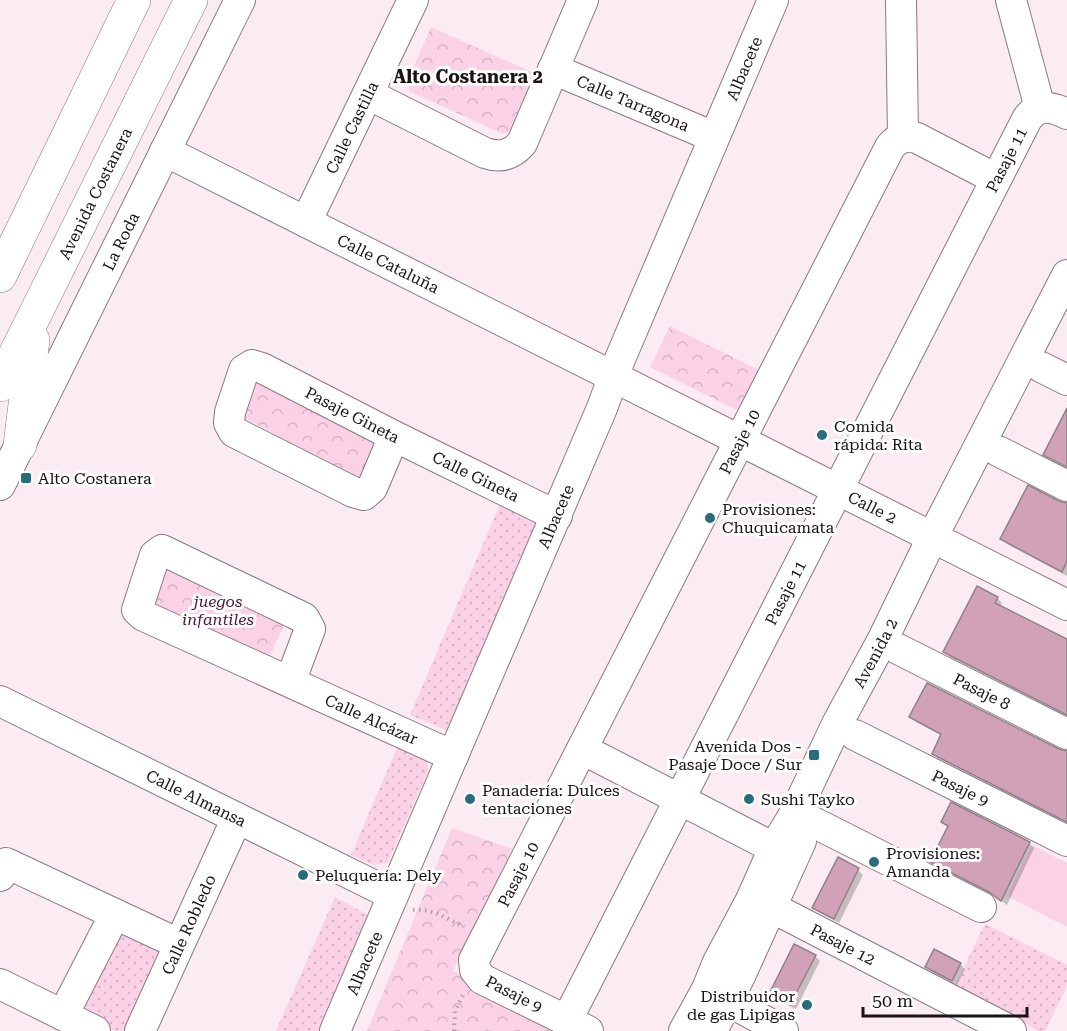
<svg xmlns="http://www.w3.org/2000/svg" width="1067" height="1031" font-family="'Roboto Serif',serif">
	<style>
		.grass { fill: url(#grass-dots) }
		.forest { fill: url(#forest-crowns) }
		.garden { fill: #fbd1e5 }
		.shadow { fill: #0003 }
		.building { fill: #d1a1b7; stroke: #908288; stroke-width: 1.5 }
		.lines { fill: none; stroke-linecap: round; stroke-linejoin: round }
		.minor-casing { stroke: #887a80; stroke-width: 32 }
		.major-casing { stroke: #887a80; stroke-width: 34 }
		.path { stroke: #ac9fa5; stroke-width: 4; stroke-dasharray: 1.5 4.5; stroke-linecap: butt }
		.minor { stroke: #fff; stroke-width: 30 }
		.major { stroke: #fff; stroke-width: 33 }
		.poi-dot { fill: #296d7d; stroke: #fdfdfd; stroke-width: 2 }
		.labels { text-anchor: middle; dominant-baseline: central; stroke-width: 6; stroke-linejoin: round; paint-order: stroke }
		.street-label { font-size: 16px; fill: #191316; stroke: #fdfdfd }
		.poi-label { font-size: 16px; fill: #191316; stroke: #fdfdfd; text-anchor: start }
		.park-label { font-size: 16px; font-style: italic; fill: #4f1637; stroke: #fdfdfd }
		.neighbourhood-label { font-size: 18px; font-weight: bold; fill: #191316; stroke: #fdfdfd }
	</style>
	<defs>
		<pattern id="grass-dots" width="8" height="8" patternUnits="userSpaceOnUse" patternTransform="scale(1.5)"><rect width="8" height="8" fill="#fbd1e5"/><path d="M2 2h.1M6 6h.1" fill="none" stroke="#d7b3c4" stroke-width="1.8" stroke-linecap="round"/></pattern>
		<pattern id="forest-crowns" width="20" height="18" patternUnits="userSpaceOnUse" patternTransform="scale(1.5)"><rect width="20" height="18" fill="#fbd1e5"/><path d="M2 6a3 3 0 1 1 6 0M12 15a3 3 0 1 1 6 0" fill="none" stroke="#d7b3c4"/></pattern>
	</defs>
	<rect width="100%" height="100%" fill="#fbebf2"/>
	<path class="grass" d="M501,502l46,21 -91,211 -46,-19z
		M397,748l30,12 1,11 -40,91 -14,3 -23,-10z
		M335,897l35,19 -50,115h-44z
		M113,920l56,31 -37,80h-17l-50,-23z
		M985,924l82,41v21l-22,45h-6l-85,-43z"/>
	<path class="forest" d="M431,27l107,48 -25,55 -10,4 -94,-43 -1,-11z
		M670,326l95,47 -20,41 -95,-47z
		M258,376l127,65 -21,41 -125,-67z
		M169,560l119,56 -20,44 -120,-56z
		M452,828l60,21 -59,122 89,44 57,16h-232z"/>
	<path class="garden" d="M1032,845l35,18v64l-60,-31z"/>
	<path class="shadow" d="M1067,505v71l-60,-32 -5,-6z
		M997,598l5,5 -2,4 67,34v75l-117,-59 -5,-5z
		M911,717l156,35v71l-128,-64 -5,-5 8,-18 -26,-14z
		M943,822l86,21 5,5 -27,57 -11,-8 -59,-30 -5,-5 17,-34z
		M858,870l5,5 -24,48 -19,-10 -6,-5z
		M815,956l5,5 -24,48 -20,-10 -5,-5z
		M960,964l5,5 -8,16 -25,-13 -5,-5z"/>
	<path class="building" d="M1067,408v59l-24,-12z
		M1028,485l31,16 8,2v58l-5,11 -62,-33z
		M977,586l21,11 -3,6 72,36v76l-124,-63z
		M927,683l132,66 8,2v71l-135,-68 9,-20 -32,-17z
		M951,802l79,40 -29,59 -12,-9 -59,-30 18,-36 -7,-4z
		M838,857l21,11 -25,51 -22,-11z
		M794,944l22,11 -26,50 -21,-11z
		M934,949l27,14 -9,18 -27,-14z"/>
	<g class="lines">
		<defs>
			<g id="minor">
				<path d="M901,0l2,137"/>
				<path d="M1011,0l29,108"/>
				<path id="s1" d="M553,69l161,68"/>
				<path d="M368,94l117,59c15,5 27,2 37,-10l61,-143"/>
				<path id="s2" d="M165,151l902,454"/>
				<path id="s3" d="M306,222l107,-222"/>
				<path d="M1041,367l26,13"/>
				<path id="s4" d="M394,436l-22,52 -8,7 -11,-3 -119,-60 -5,-9 1,-11 14,-42 8,-5 10,3 132,68 163,80"/>
				<path d="M998,451l69,35"/>
				<path id="s5" d="M0,485l240,-485"/>
				<path id="s6" d="M898,649l169,85"/>
				<path id="s7" d="M290,682l20,-53 -6,-11 -142,-68 -7,5 -18,55 7,6 309,140"/>
				<path id="s8" d="M0,701l393,194"/>
				<path id="s9" d="M855,735l212,106"/>
				<path d="M582,749l192,99"/>
				<path d="M811,821l170,86"/>
				<path d="M0,876l6,-13 173,81"/>
				<path id="s10" d="M771,907l240,124"/>
				<path d="M0,984l95,47"/>
				<path d="M710,991l73,40"/>
				<path d="M63,1015l52,-101"/>
				<path id="s11" d="M567,1020l460,-901c11,-15 24,-13 40,-5"/>
				<path id="s12" d="M140,1031l97,-213"/>
				<path id="s13" d="M335,1031l267,-623 18,-49 153,-359"/>
				<path id="s14" d="M588,1031l-106,-52 -7,-9 -1,-10 416,-813c7,-9 16,-12 27,-9l79,41"/>
				<path id="s15" d="M684,1031l23,-42 11,-27 33,-62 23,-52 21,-35 42,-89 45,-83 51,-105 134,-261"/>
				<path d="M712,1031l28,-55 61,-135"/>
			</g>
			<g id="major">
				<path d="M0,276l134,-276"/>
				<path id="s16" d="M0,385l191,-385"/>
				<path d="M20,445l13,-105"/>
			</g>
		</defs>
		<use href="#minor" class="minor-casing"/>
		<use href="#major" class="major-casing"/>
		<path class="path" d="M413,910c19,-2 33,8 51,17
			M454,1031l1,-20 8,-16"/>
		<use href="#minor" class="minor"/>
		<use href="#major" class="major"/>
	</g>
	<g class="poi-dot">
		<circle cx="822" cy="435" r="6"/>
		<rect x="20" y="472" width="12" height="12" rx="3"/>
		<circle cx="710" cy="518" r="6"/>
		<rect x="808" y="749" width="12" height="12" rx="3"/>
		<circle cx="470" cy="799" r="6"/>
		<circle cx="749" cy="799" r="6"/>
		<circle cx="874" cy="862" r="6"/>
		<circle cx="303" cy="875" r="6"/>
		<circle cx="807" cy="1005" r="6"/>
	</g>
	<g class="labels">
		<g class="street-label">
			<text stroke="none"><textPath href="#s13" startOffset="1046">Albacete</textPath></text>
			<text stroke="none"><textPath href="#s1" startOffset="87">Calle Tarragona</textPath></text>
			<text stroke="none"><textPath href="#s3" startOffset="105">Calle Castilla</textPath></text>
			<text stroke="none"><textPath href="#s11" startOffset="966">Pasaje 11</textPath></text>
			<text stroke="none"><textPath href="#s16" startOffset="214">Avenida Costanera</textPath></text>
			<text stroke="none"><textPath href="#s5" startOffset="272">La Roda</textPath></text>
			<text stroke="none"><textPath href="#s2" startOffset="250">Calle Cataluña</textPath></text>
			<text stroke="none"><textPath href="#s4" startOffset="399">Pasaje Gineta</textPath></text>
			<text stroke="none"><textPath href="#s14" startOffset="722">Pasaje 10</textPath></text>
			<text stroke="none"><textPath href="#s4" startOffset="537">Calle Gineta</textPath></text>
			<text stroke="none"><textPath href="#s2" startOffset="792">Calle 2</textPath></text>
			<text stroke="none"><textPath href="#s13" startOffset="560">Albacete</textPath></text>
			<text stroke="none"><textPath href="#s11" startOffset="480">Pasaje 11</textPath></text>
			<text stroke="none"><textPath href="#s15" startOffset="424">Avenida 2</textPath></text>
			<text stroke="none"><textPath href="#s6" startOffset="94">Pasaje 8</textPath></text>
			<text stroke="none"><textPath href="#s7" startOffset="552">Calle Alcázar</textPath></text>
			<text stroke="none"><textPath href="#s9" startOffset="118">Pasaje 9</textPath></text>
			<text stroke="none"><textPath href="#s8" startOffset="219">Calle Almansa</textPath></text>
			<text stroke="none"><textPath href="#s14" startOffset="236">Pasaje 10</textPath></text>
			<text stroke="none"><textPath href="#s12" startOffset="117">Calle Robledo</textPath></text>
			<text stroke="none"><textPath href="#s10" startOffset="81">Pasaje 12</textPath></text>
			<text stroke="none"><textPath href="#s13" startOffset="74">Albacete</textPath></text>
			<text transform="translate(514 994) rotate(27)">Pasaje 9</text>
		</g>
		<g class="poi-label">
			<text x="834" y="426">Comida<tspan x="834" dy="18">rápida: Rita</tspan></text>
			<text x="38" y="478">Alto Costanera</text>
			<text x="722" y="509">Provisiones:<tspan x="722" dy="18">Chuquicamata</tspan></text>
			<text x="802" y="746" text-anchor="end">Avenida Dos -<tspan x="802" dy="18">Pasaje Doce / Sur</tspan></text>
			<text x="482" y="790">Panadería: Dulces<tspan x="482" dy="18">tentaciones</tspan></text>
			<text x="761" y="799">Sushi Tayko</text>
			<text x="886" y="853">Provisiones:<tspan x="886" dy="18">Amanda</tspan></text>
			<text x="315" y="875">Peluquería: Dely</text>
			<text x="795" y="996" text-anchor="end">Distribuidor<tspan x="795" dy="18">de gas Lipigas</tspan></text>
		</g>
		<g class="park-label">
			<text x="218" y="601">juegos<tspan x="218" dy="18">infantiles</tspan></text>
		</g>
		<g class="neighbourhood-label">
			<text x="468" y="76">Alto Costanera 2</text>
		</g>
	</g>
	<path d="M863 1007v9h164v-9" fill="none" stroke="#191316" stroke-width="3"/>
	<text x="872" y="1007" font-size="18" fill="#191316" stroke="#fdfdfd" stroke-width="4.5" paint-order="stroke">50 m</text>
</svg>
